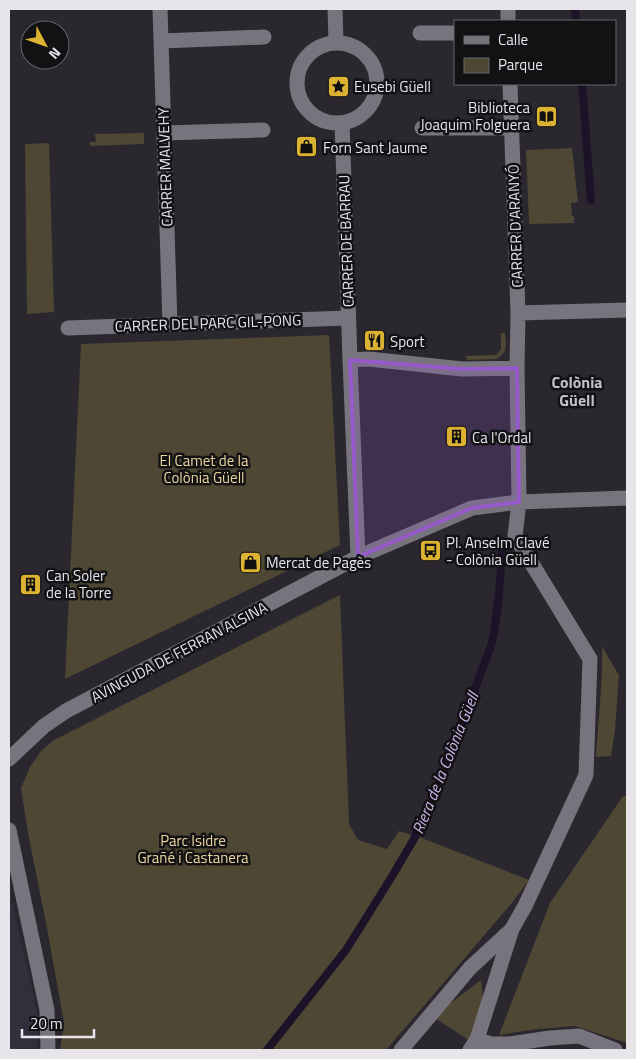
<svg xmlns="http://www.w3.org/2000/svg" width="636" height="1059" font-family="'Titillium Web',sans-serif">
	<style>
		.built { fill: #332e3b }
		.green { fill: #4e4734 }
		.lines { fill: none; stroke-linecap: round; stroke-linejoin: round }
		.stream { stroke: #1d1329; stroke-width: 8 }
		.minor { stroke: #77747d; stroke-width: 15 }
		.marked { fill: #965aca; fill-opacity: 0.2; stroke: #965aca; stroke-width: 4; stroke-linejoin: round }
		.labels { text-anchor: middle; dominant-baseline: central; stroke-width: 5; stroke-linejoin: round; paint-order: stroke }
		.poi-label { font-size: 15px; fill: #e7e5ea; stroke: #121114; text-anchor: start }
		.street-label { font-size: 15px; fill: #e7e5ea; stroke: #121114 }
		.park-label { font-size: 15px; fill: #ebd69f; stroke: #121114 }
		.neighbourhood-label { font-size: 16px; font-weight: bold; fill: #c3bfca; stroke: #121114 }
		.water-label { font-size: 16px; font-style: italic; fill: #cbb5e9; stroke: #121114 }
	</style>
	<rect width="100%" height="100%" fill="#2a272f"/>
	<path class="built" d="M9,889l31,135 -4,26h-27z"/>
	<path class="green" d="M144,133v11l-54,2v-4h6l-1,-8z
		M49,143l5,169 -27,2 -2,-170z
		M572,148l6,54 -7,1 1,13h2v7l-45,1 -3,-74z
		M501,333h4c1,11 3,21 -9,26l-29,1 -1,-4 30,-1 5,-6z
		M329,335l11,210 -275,134 16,-335z
		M340,595l9,229 9,16 29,9 12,-18 23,7 107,42 -18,24 -125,146h-326l4,-27 -17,-95 -19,-95 -7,-45 9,-21 11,-16 13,-11z
		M602,646l16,28h1l-4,56 -4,26 -15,1c2,-37 7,-74 6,-111z
		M623,796h4v247l-52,-17 -37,3 -39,6 51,-132z
		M481,980l2,19 -13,42 -35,-23 5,-7z"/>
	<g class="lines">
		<path class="stream" d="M575,9l1,12
			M582,84l9,116
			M267,1050l79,-100 45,-72 23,-39 21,-45 56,-148c7,-31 9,-62 11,-94"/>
		<path class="minor" d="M160,9l10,315
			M335,9l1,33
			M508,9v12
			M420,33h35
			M161,41l103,-4
			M297 83a40 40 0 1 1 80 0a40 40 0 1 1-80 0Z
			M342,123l8,237 8,197
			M422,128h90
			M164,133l99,-3
			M518,313l109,-3
			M68,328l280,-10
			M350,360l19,-1 93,10 55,-1
			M9,759l35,-33 22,-15 292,-154 114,-49 47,-6 108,-4
			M9,830l38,180 1,40
			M477,1039l14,5h19l40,-6 29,-2 36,14
			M401,1050l69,-82 41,-38
			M470,1050l7,-11 35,-110 13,-23 61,-131 4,-116 -75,-123 4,-34 -2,-134 1,-55 -8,-229"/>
	</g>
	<path class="marked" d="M350,360l112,9 55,-1 2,134 -47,6 -114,49z"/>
	<defs>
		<symbol id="sight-square" viewBox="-11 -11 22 22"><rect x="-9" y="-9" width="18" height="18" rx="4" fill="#dcb233" stroke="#121114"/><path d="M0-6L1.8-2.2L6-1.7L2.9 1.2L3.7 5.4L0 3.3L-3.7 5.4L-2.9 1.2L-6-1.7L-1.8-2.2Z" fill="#111"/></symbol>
		<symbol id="library-square" viewBox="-11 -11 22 22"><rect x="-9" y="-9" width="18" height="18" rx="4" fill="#dcb233" stroke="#121114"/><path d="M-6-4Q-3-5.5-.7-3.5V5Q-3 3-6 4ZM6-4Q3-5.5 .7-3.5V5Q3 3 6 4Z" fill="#111"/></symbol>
		<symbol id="shop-square" viewBox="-11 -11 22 22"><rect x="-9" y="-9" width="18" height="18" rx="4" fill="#dcb233" stroke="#121114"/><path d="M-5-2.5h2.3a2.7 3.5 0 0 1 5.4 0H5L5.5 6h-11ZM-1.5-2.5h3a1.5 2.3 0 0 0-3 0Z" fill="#111"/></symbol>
		<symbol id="restaurant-square" viewBox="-11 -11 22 22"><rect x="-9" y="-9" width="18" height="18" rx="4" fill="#dcb233" stroke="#121114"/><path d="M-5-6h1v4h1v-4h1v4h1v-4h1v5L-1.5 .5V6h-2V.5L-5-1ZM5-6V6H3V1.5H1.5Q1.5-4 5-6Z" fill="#111"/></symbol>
		<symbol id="building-square" viewBox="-11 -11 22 22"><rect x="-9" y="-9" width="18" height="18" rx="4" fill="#dcb233" stroke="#121114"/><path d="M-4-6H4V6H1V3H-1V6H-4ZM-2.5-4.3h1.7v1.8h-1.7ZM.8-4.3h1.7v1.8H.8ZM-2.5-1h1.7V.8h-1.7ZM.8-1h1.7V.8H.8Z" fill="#111"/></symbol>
		<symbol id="bus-square" viewBox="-11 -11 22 22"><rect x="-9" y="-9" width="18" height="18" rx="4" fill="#dcb233" stroke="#121114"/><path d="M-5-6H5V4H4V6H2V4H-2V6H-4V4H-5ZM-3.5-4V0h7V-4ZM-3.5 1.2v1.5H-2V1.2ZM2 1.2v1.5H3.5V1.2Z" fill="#111"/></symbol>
	</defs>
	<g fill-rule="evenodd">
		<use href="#sight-square" x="326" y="74" width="25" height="25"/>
		<use href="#library-square" x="534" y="104" width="25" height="25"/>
		<use href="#shop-square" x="294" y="134" width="25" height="25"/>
		<use href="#restaurant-square" x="362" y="328" width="25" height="25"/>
		<use href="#building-square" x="444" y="424" width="25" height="25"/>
		<use href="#bus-square" x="418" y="538" width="25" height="25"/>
		<use href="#shop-square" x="238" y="550" width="25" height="25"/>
		<use href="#building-square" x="18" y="572" width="25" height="25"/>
	</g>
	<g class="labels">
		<g class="poi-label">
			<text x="354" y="86">Eusebi Güell</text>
			<text x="530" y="107" text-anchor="end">Biblioteca<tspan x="530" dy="17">Joaquim Folguera</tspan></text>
			<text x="323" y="147">Forn Sant Jaume</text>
			<text x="390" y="341">Sport</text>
			<text x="472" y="437">Ca l'Ordal</text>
			<text x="446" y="542">Pl. Anselm Clavé<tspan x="446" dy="17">- Colònia Güell</tspan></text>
			<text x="266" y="562">Mercat de Pagès</text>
			<text x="46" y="575">Can Soler<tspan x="46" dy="17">de la Torre</tspan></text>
		</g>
		<g class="street-label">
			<text transform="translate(165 167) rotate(-92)">CARRER MALVEHY</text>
			<text transform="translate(515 226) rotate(-92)">CARRER D'ARANYÓ</text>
			<text transform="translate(346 241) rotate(-92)">CARRER DE BARRAU</text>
			<text transform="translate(208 323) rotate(-2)">CARRER DEL PARC GIL-PONG</text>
			<text transform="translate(179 652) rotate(-28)">AVINGUDA DE FERRAN ALSINA</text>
		</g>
		<g class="park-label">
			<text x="204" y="460">El Camet de la<tspan x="204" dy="17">Colònia Güell</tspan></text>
			<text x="193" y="840">Parc Isidre<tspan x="193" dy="17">Grañé i Castanera</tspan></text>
		</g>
		<g class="neighbourhood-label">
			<text x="577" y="382">Colònia<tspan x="577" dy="18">Güell</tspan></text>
		</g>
		<g class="water-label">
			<text transform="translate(445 763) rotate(-68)">Riera de la Colònia Güell</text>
		</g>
	</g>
	<rect width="636" height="1059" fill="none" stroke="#e7e5ea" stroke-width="20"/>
	<rect x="454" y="20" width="162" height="65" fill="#121114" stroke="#67666a"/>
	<rect x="464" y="36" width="25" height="8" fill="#77747d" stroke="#67666a"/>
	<text x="498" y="45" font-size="15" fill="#e7e5ea">Calle</text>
	<rect x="464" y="58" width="25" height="15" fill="#4e4734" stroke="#67666a"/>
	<text x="498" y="70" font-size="15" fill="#e7e5ea">Parque</text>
	<g transform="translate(45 45) rotate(131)"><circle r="24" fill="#121114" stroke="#67666a"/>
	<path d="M0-4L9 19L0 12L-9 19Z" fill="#dcb233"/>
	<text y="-8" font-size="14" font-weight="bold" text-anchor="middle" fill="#e7e5ea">N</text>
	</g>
	<path d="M22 1029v8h72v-8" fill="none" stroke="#e7e5ea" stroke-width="2.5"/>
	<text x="30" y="1029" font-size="15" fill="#e7e5ea" stroke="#121114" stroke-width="4" paint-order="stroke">20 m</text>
</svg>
